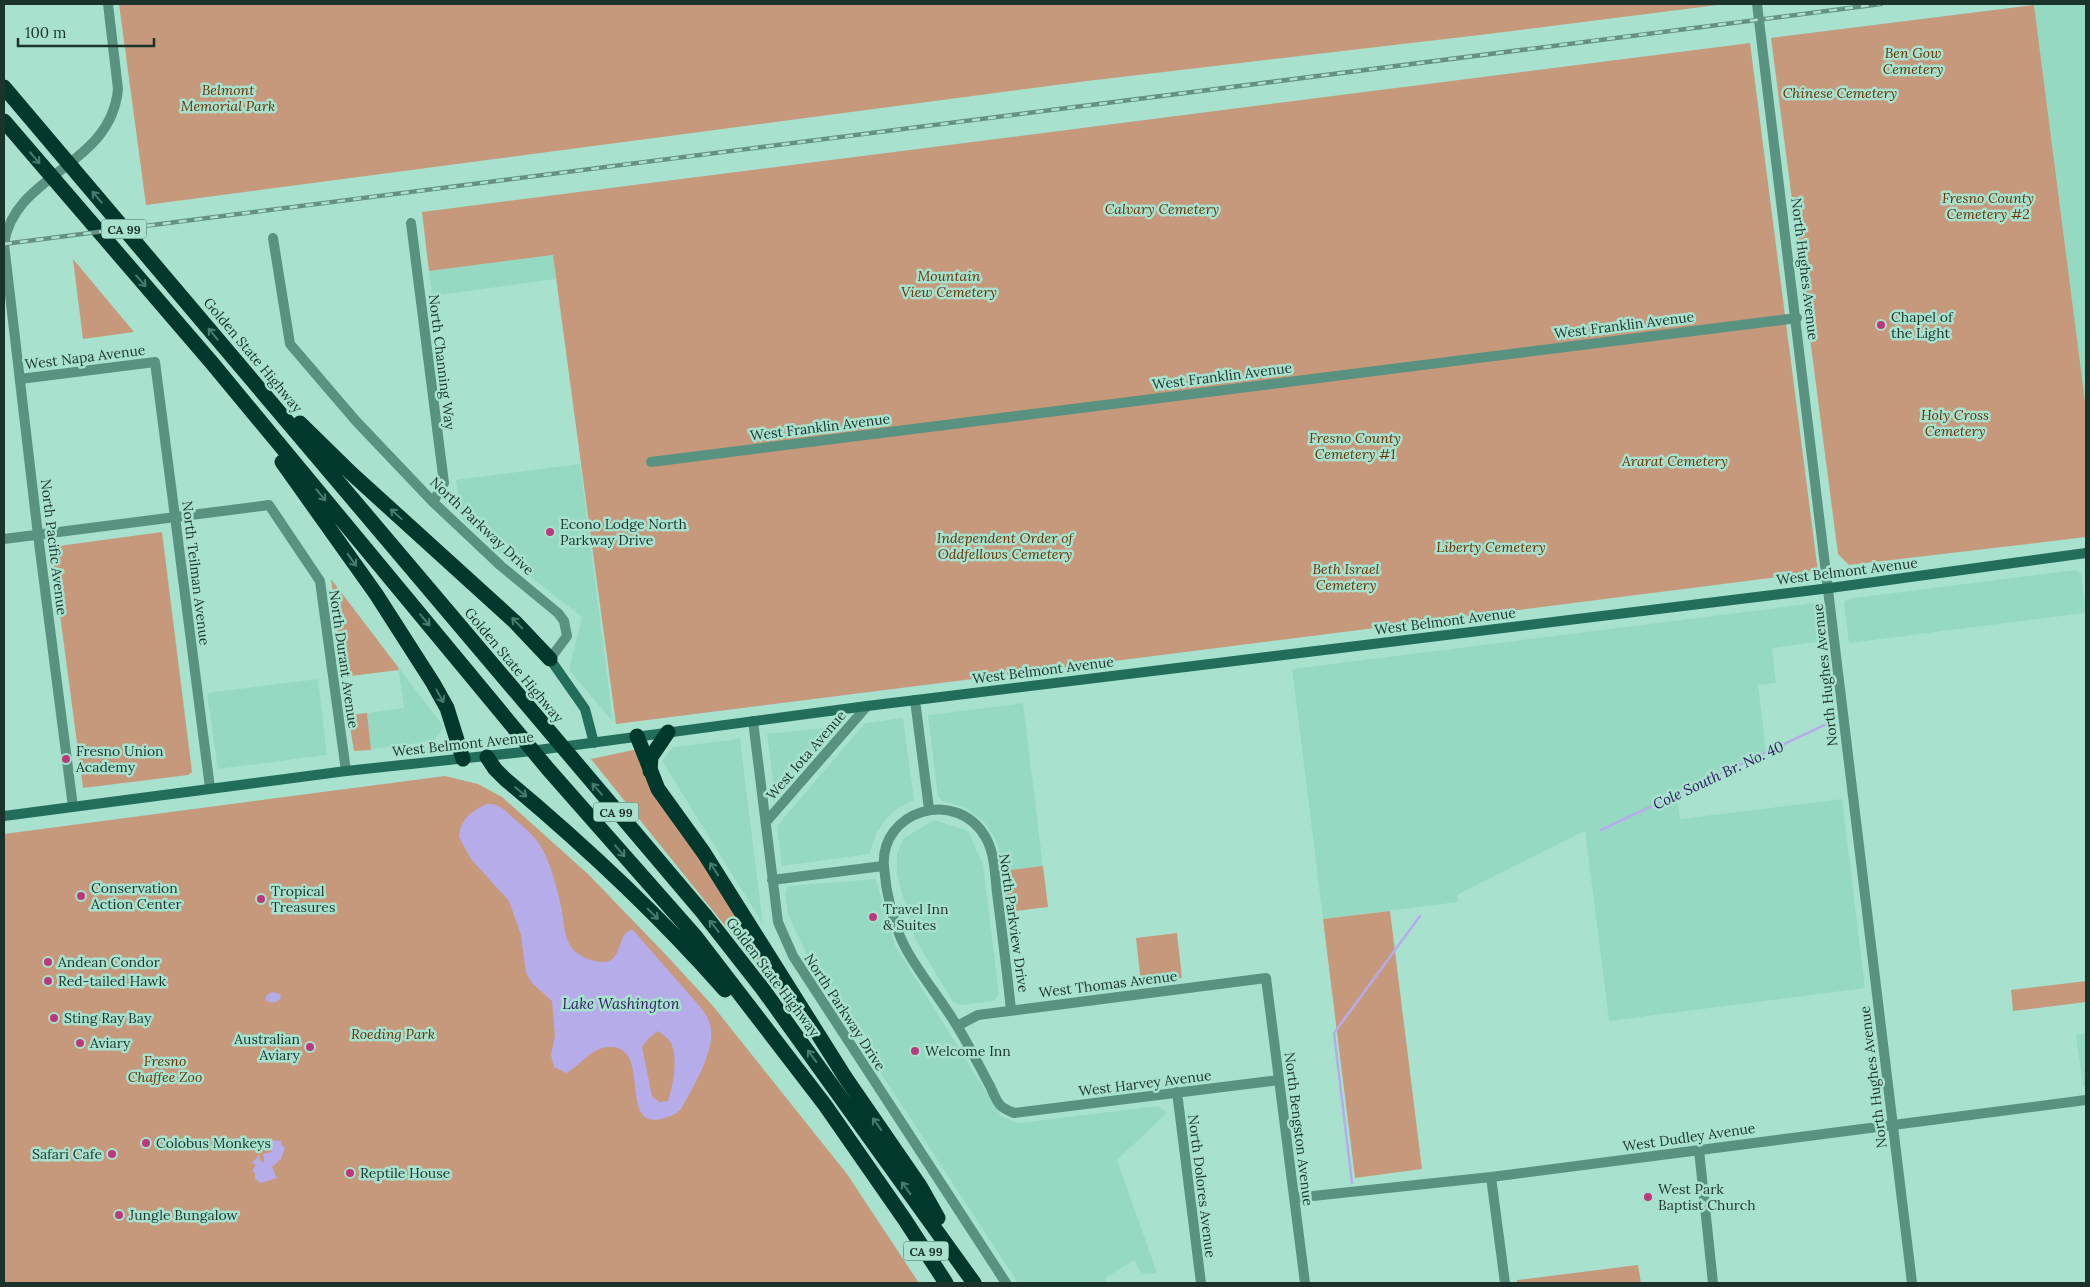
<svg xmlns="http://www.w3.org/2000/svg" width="2090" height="1287" font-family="Lora,serif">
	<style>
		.built { fill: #96d9c3 }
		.green { fill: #c6987c }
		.water { fill: #b7acea; fill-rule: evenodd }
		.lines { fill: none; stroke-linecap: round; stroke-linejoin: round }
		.stream { stroke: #b7acea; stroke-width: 2.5 }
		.minor { stroke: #599280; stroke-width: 10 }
		.tertiary { stroke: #599280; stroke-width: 10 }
		.secondary { stroke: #226e5a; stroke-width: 10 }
		.motorway { stroke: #00392c; stroke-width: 15 }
		.rail-casing { stroke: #669082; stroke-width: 4.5 }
		.rail { stroke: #a8e2cf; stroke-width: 2.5; stroke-dasharray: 8; stroke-linecap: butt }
		.oneway { stroke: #437d6d }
		.poi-dot { fill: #bb387d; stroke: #a8e2cf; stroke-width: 2 }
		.labels { text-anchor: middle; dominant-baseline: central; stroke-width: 5; stroke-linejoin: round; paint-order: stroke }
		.shield { fill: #a8e2cf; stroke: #46685d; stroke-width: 1 }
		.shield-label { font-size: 12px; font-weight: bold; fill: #1c332c }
		.park-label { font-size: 14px; font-style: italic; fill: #673002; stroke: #a8e2cf }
		.street-label { font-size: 14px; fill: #1c332c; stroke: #a8e2cf }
		.poi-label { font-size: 14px; fill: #1c332c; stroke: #a8e2cf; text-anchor: start }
		.water-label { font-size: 15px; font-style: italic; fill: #301960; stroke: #a8e2cf }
	</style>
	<rect width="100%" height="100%" fill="#a8e2cf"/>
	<path class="built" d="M2043,4h43v405l-52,-404z
		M553,255l3,24 -124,17 -3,-25z
		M580,464l28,217 5,41 -44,-52 13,-53 -76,-59 -45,-40 -5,-38z
		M2076,570l5,3 5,40 -237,30 -5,-40 3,-4z
		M1815,603l4,3 4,35 -51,7 4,35 -18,2 8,66 -89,41 3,27 162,-20 23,189 -256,33 -24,-190 -128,64 1,7 -135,17 -31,-250z
		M398,667l46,60 -10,14 -63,8 -4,-36 37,-5z
		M318,679l9,76 -109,14 -11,-76z
		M1023,703l20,163 -41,5 -3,-22 -5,-12 -9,-14 -19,-15 -24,-7 -4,-4 -10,-82z
		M903,718l11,82 -16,8 -11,10 -10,14 -8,22 -87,12 -5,-40 88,-103z
		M832,727l-37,44 -20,24 -8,-61z
		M740,739l18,147 5,38 -101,-163 11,-14z
		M934,820l34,11 15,33 16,130 -6,7 -32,4 -8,-3 -38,-63 -18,-64v-21l7,-16z
		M876,879l19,66 106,171 18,7 139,-17 9,7 -50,47 40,113 -10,1 -7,-2 -6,-12 -29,18 2,5h-89l-178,-272 -34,-58 -18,-39 -3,-21 3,-7z
		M2086,1033v53h-3l-7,-51z"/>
	<path class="green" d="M119,4h1606l-237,30 -401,47 -941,124z
		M2034,5l52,404v128l-237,28 -11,-11 -67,-516z
		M1750,43l68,529 -1202,152 -63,-469 -124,16 -7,-59z
		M73,259l61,73 -51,7z
		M162,532l30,240 -4,3 -105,13 -32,-241z
		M331,579l67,88 1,3 -56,7z
		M367,713l4,37 -17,1 -6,-36z
		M638,749l159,251 -9,4 -197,-245z
		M445,776l33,8 24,13 86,77 80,83 45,49 134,168 72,109h-915v-449z
		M1043,866l5,41 -41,5 -5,-41z
		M1390,911l32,258 -67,9 -32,-259z
		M1177,933l5,45 -41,5 -5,-45z
		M2086,981v21l-73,9 -2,-21z
		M1638,1265l3,18h-124v-3z"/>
	<path class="water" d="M487,804c12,-1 18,6 26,14 9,7 18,15 25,24 13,19 19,47 24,69 2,11 2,28 10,37 7,9 19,13 30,14 23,1 13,-31 31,-32l70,80c2,4 6,9 7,14 7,25 -17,63 -29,85 -6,6 -12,8 -20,10 -42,10 -10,-70 -49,-72 -21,-1 -30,18 -46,26l-12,-6 -3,-12 4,-19 -3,-35 -20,-18 -6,-10 -5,-38 -12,-34 -38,-42 -12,-22c2,-18 12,-26 28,-33zM658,1031c3,2 7,5 10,8 12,13 5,47 0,62l-9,1 -7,-6 -10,-49 6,-8z
		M272,992l8,2 1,4c-5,5 -9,6 -16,2l2,-5z
		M268,1140l14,1 -1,3 4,4 -4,11 -9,8 5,11 -16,5 -6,-4v-6l-3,-2 4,-6 -4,-2 8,-9v6l3,3 1,-2 -1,-7 9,-2 -5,-8z"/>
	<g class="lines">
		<path class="stream" d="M1601,830l234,-110
			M1352,1183l-18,-150 86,-117"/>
		<path class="minor" d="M411,223l33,260 -11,19
			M273,238l17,106 66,77 77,81 68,64 57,47 6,8 3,15 -17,23
			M20,379l135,-17 55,426
			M651,462l1146,-144
			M4,539l265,-34 51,76 26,190
			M915,700l14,109
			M753,721l25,201 15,34 213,327
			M73,807l-35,-272 -34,-291c10,-71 107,-77 114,-155l-10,-85
			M766,822l101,-116
			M772,880l111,-14
			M1011,1010c-4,-39 -9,-78 -14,-117 -2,-17 -2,-39 -11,-55 -29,-52 -107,-27 -102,29 2,26 9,57 21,80 15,28 36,52 52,79 12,19 22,40 33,60 3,6 6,15 11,20 3,3 9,5 13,7l265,-33
			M957,1026l21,-11 288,-37 39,305
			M1177,1092l24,191
			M1699,1150l14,133
			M1491,1177l14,106
			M1294,1198l197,-21 595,-77"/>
		<path class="tertiary" d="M1757,4c55,426 102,853 155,1279"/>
		<path class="secondary" d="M550,659l35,50 9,34
			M4,816l342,-45 177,-19 344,-46 963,-118 256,-35"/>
		<path class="motorway" d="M4,87l700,827 58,74 212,295
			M4,121l208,242 336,406 148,168 129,168 80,115 41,63
			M300,423l51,50 164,149 35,37
			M282,462l94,132 57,89 14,25 16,51
			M637,736l21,53 46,64 141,224 75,109 18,32
			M487,757l8,12 10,10c78,65 152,134 220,211
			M650,771l1,-14 17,-25"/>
		<defs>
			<path id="rail" d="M4,244l1877,-240"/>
		</defs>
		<use href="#rail" class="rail-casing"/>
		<use href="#rail" class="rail"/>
	</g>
	<defs><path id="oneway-shaft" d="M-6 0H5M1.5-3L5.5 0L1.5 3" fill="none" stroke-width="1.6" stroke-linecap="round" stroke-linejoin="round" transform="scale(1.25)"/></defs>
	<g class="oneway">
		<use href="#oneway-shaft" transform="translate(35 158) rotate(50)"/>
		<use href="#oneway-shaft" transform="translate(97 197) rotate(-130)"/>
		<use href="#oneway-shaft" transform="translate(141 281) rotate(49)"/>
		<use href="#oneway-shaft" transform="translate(213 334) rotate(-130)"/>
		<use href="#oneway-shaft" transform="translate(321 495) rotate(50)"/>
		<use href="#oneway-shaft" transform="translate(396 514) rotate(-138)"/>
		<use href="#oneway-shaft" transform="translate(352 560) rotate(55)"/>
		<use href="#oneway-shaft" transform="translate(425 620) rotate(50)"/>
		<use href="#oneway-shaft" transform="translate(517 623) rotate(-134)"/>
		<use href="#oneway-shaft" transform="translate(440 696) rotate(61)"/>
		<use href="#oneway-shaft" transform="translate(597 789) rotate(-131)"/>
		<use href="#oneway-shaft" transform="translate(521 792) rotate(40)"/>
		<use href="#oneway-shaft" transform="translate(620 851) rotate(49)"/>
		<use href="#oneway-shaft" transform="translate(714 869) rotate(-123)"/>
		<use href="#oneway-shaft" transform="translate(653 914) rotate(45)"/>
		<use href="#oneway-shaft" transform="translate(714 926) rotate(-129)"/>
		<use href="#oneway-shaft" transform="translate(812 1056) rotate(-126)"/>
		<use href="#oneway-shaft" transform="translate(877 1124) rotate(-125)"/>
		<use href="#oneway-shaft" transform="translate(906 1188) rotate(-126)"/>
	</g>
	<g class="poi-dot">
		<circle cx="1881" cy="325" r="5"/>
		<circle cx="550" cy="532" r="5"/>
		<circle cx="66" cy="759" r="5"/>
		<circle cx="81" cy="896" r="5"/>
		<circle cx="261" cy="899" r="5"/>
		<circle cx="873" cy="917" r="5"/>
		<circle cx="48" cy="962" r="5"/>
		<circle cx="48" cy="981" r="5"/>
		<circle cx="54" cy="1018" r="5"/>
		<circle cx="80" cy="1043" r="5"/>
		<circle cx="310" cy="1047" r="5"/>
		<circle cx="915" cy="1051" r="5"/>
		<circle cx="146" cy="1143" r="5"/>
		<circle cx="112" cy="1154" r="5"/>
		<circle cx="350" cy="1173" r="5"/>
		<circle cx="1648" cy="1197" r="5"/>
		<circle cx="119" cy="1215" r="5"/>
	</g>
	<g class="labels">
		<g class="shield">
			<rect x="101.5" y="219.5" width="45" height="19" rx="4"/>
			<rect x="593.5" y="802.5" width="45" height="19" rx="4"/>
			<rect x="903.5" y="1241.5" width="45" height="19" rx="4"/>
		</g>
		<g class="shield-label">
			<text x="124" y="229">CA 99</text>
			<text x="616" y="812">CA 99</text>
			<text x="926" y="1251">CA 99</text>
		</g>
		<g class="park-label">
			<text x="1913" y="53">Ben Gow<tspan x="1913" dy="16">Cemetery</tspan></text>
			<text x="228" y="90">Belmont<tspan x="228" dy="16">Memorial Park</tspan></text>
			<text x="1840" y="93">Chinese Cemetery</text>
			<text x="1988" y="198">Fresno County<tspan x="1988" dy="16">Cemetery #2</tspan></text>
			<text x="1162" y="209">Calvary Cemetery</text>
			<text x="949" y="276">Mountain<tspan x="949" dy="16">View Cemetery</tspan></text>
			<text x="1955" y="415">Holy Cross<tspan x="1955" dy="16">Cemetery</tspan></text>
			<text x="1355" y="438">Fresno County<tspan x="1355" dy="16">Cemetery #1</tspan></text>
			<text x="1675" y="461">Ararat Cemetery</text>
			<text x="1005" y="538">Independent Order of<tspan x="1005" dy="16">Oddfellows Cemetery</tspan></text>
			<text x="1491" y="547">Liberty Cemetery</text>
			<text x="1346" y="569">Beth Israel<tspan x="1346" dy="16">Cemetery</tspan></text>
			<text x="393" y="1034">Roeding Park</text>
			<text x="165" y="1061">Fresno<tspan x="165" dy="16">Chaffee Zoo</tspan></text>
		</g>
		<g class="street-label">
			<text transform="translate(1805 269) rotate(83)">North Hughes Avenue</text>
			<text transform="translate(1624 325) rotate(-7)">West Franklin Avenue</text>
			<text transform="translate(253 355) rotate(50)">Golden State Highway</text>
			<text transform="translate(85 357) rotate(-7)">West Napa Avenue</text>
			<text transform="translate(442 362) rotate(83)">North Channing Way</text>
			<text transform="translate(1222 376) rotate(-7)">West Franklin Avenue</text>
			<text transform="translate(820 427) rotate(-7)">West Franklin Avenue</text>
			<text transform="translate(482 526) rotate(43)">North Parkway Drive</text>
			<text transform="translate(54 547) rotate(83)">North Pacific Avenue</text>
			<text transform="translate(1847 571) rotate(-7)">West Belmont Avenue</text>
			<text transform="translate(196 573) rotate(83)">North Teilman Avenue</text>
			<text transform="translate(1445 621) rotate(-7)">West Belmont Avenue</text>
			<text transform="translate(344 659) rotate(82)">North Durant Avenue</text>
			<text transform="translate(514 665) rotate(50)">Golden State Highway</text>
			<text transform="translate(1043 670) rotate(-7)">West Belmont Avenue</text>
			<text transform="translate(1825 675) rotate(-96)">North Hughes Avenue</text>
			<text transform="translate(463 744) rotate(-6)">West Belmont Avenue</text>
			<text transform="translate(806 755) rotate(-49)">West Iota Avenue</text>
			<text transform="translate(1014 923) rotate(82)">North Parkview Drive</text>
			<text transform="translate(773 977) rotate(53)">Golden State Highway</text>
			<text transform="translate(1108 984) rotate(-7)">West Thomas Avenue</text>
			<text transform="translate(845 1012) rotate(57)">North Parkway Drive</text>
			<text transform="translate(1873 1077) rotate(-97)">North Hughes Avenue</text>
			<text transform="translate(1145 1083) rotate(-7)">West Harvey Avenue</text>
			<text transform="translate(1299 1129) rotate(83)">North Bengston Avenue</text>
			<text transform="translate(1689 1137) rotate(-8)">West Dudley Avenue</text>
			<text transform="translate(1202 1186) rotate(83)">North Dolores Avenue</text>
		</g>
		<g class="poi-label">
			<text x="1891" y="317">Chapel of<tspan x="1891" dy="16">the Light</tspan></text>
			<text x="560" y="524">Econo Lodge North<tspan x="560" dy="16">Parkway Drive</tspan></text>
			<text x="76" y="751">Fresno Union<tspan x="76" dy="16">Academy</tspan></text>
			<text x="91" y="888">Conservation<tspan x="91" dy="16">Action Center</tspan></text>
			<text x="271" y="891">Tropical<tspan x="271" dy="16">Treasures</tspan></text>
			<text x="883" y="909">Travel Inn<tspan x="883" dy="16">&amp; Suites</tspan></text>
			<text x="58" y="962">Andean Condor</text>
			<text x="58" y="981">Red-tailed Hawk</text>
			<text x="64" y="1018">Sting Ray Bay</text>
			<text x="300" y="1039" text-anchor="end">Australian<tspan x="300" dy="16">Aviary</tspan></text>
			<text x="90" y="1043">Aviary</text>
			<text x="925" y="1051">Welcome Inn</text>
			<text x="156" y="1143">Colobus Monkeys</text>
			<text x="102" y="1154" text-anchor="end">Safari Cafe</text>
			<text x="360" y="1173">Reptile House</text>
			<text x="1658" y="1189">West Park<tspan x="1658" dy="16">Baptist Church</tspan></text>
			<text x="129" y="1215">Jungle Bungalow</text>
		</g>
		<g class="water-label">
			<text transform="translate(1718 775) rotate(-25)">Cole South Br. No. 40</text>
			<text x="621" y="1003">Lake Washington</text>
		</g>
	</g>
	<rect width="2090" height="1287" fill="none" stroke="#1c332c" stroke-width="10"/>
	<path d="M18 38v8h136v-8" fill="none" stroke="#1c332c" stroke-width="2.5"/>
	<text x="25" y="38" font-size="15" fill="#1c332c" stroke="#a8e2cf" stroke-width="4" paint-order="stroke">100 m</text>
</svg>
